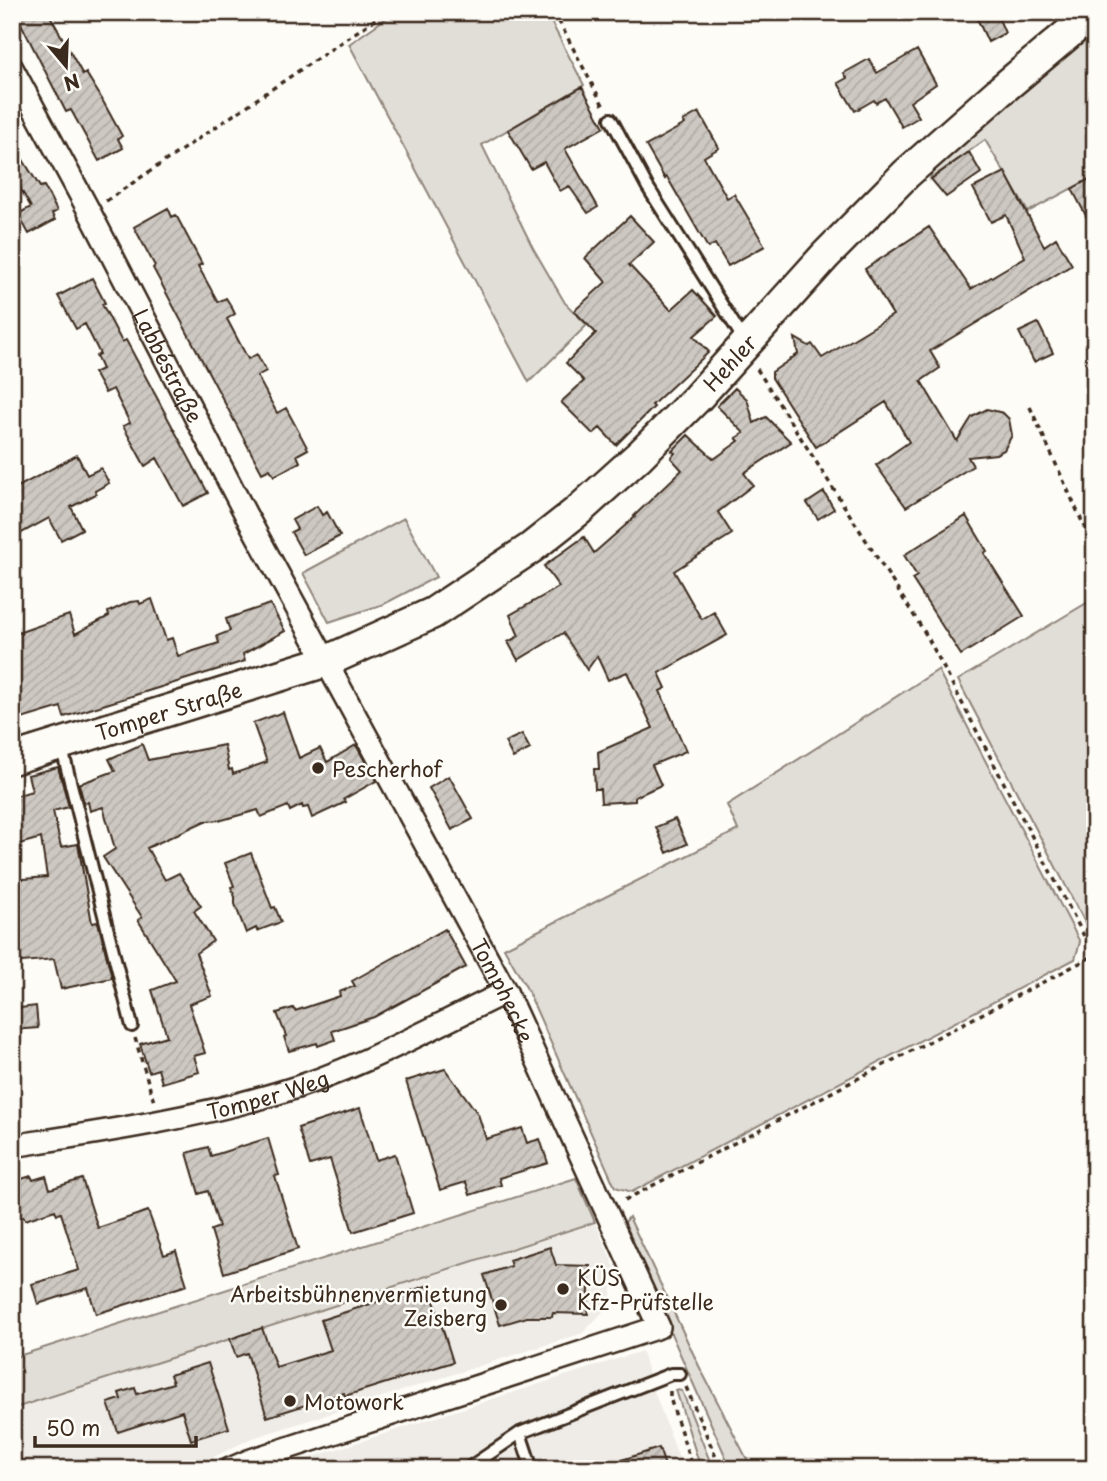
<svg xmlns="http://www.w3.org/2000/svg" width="1107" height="1481" font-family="'Playpen Sans',sans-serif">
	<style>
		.built { fill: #efece7 }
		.green { fill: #e1ded7; stroke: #8e847a; stroke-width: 2 }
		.building { fill: url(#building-hatch); stroke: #3b2a1e; stroke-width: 2 }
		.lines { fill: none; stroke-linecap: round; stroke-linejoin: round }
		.service-casing { stroke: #3b2a1e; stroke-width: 16 }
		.minor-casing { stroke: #3b2a1e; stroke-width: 26 }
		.secondary-casing { stroke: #3b2a1e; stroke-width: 35 }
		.path { stroke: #3b2a1e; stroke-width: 3.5; stroke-dasharray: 5 5; stroke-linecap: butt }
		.service { stroke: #fdfcf7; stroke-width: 10 }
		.minor { stroke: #fdfcf7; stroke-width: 21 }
		.secondary { stroke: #fdfcf7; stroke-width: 30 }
		.poi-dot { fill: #3b2a1e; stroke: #fdfcf7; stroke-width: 2.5 }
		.labels { text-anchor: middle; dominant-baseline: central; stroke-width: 5; stroke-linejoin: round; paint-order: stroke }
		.street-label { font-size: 21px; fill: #3b2a1e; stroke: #fdfcf7 }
		.poi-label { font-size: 21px; fill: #3b2a1e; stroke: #fdfcf7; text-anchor: start }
	</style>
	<defs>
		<pattern id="building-hatch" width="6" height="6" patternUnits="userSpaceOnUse" patternTransform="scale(1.75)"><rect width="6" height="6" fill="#cdc8c2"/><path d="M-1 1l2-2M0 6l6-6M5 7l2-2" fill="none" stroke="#b1aca6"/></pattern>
	</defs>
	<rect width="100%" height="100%" fill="#fdfcf7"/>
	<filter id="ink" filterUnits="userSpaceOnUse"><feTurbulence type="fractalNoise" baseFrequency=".0143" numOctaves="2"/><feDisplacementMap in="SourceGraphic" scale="14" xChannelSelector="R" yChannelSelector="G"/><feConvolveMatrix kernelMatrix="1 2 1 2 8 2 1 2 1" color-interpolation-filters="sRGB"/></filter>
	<g filter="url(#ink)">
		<path class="built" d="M595,1222l20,46 -5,36 -27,29 -333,106 -60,30h-178v-60z
			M642,1351l9,32 32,86h-408z"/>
		<path class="green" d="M395,12h151l38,73 -102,60 51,103 32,55 22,22 -58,57 -180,-338z
			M1095,23v153l-67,36 -43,-72 -55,39 3,-8 50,-54z
			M404,518l32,59 -52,27 -55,18 -26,-49z
			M1095,598v339l-3,-1 -134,-256z
			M938,670l142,272 -5,17 -443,233 -17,-5 -88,-198 -23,-41 234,-118 -11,-25z
			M576,1178l19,44 -583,187v-51z
			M629,1217l70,149 53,103h-21l-108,-244z
			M676,1390l6,1 31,78h-12z"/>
		<path class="building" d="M15,12h33l35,63 3,-2 13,21 23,42 -4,3 5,9 -24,13 -28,-51 -5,2z
			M974,12h22l9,21 -17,9z
			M917,50l19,34 -26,18 9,15 -17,10 -17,-29 -9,5 -2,-3 -19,11 -17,-28 9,-5 -3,-5 25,-14 8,14z
			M582,87l22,40 -39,22 33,58 -10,6 -19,-27 -9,5 -16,-29 -13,7 -23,-39z
			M699,112l20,36 -15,9 23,41 7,-4 31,52 -37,20 -13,-22 -7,4 -41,-71 -2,2 -19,-33 39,-22 -2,-3z
			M12,142l28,45 4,-1 13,25 -5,3 3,6 -26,14 -11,-20 13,-7 -19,-33z
			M969,152l12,21 -35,24 -15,-18z
			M1005,172l39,74 12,-8 16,27 -142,86 10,17 -19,13 36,60 15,-24 15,-8 16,4 6,6 3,16 -8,15 -8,4 -28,3 5,9 -67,41 -30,-42 33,-23 -23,-40 -70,45 -44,-69v-6l26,-18 -3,-16 14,8 3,-2 10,14 71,-43 -28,-46 64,-42 42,62 54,-32 -19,-42 -15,7 -18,-34z
			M1095,176v57l-23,-44z
			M168,208l4,9 4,-2 26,49 -4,2 20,36 8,-4 5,8 4,8 -8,5 21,40 9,-5 9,17 -9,5 20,37 9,-5 22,41 -11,6 3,7 -26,14 -4,-7 -8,4 -109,-205 2,-2 -21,-39z
			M630,216l24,26 -25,23 42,45 22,-20 24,26 -23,20 15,16 -57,53 2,2 -38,38 -16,-17 -7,6 -32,-32 23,-21 -18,-18 30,-30 -22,-22 32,-29 -21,-24z
			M92,278l13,25 -3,1 20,38 4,-2 82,153 -25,13 -26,-48 -12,8 -22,-40 7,-3 -17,-34 -8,4 -11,-20 8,-4 -6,-13 4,-2 -15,-30 -9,5 -18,-33z
			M1038,323l15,30 -19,9 -15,-30z
			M735,388l12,11 7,24 12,-6 25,25 -47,31 9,12 -35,27 14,22 -58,37 25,44 3,4 12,-7 13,23 -68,38 7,15 -6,3 26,60 -34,14 9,20 -26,12v4l-34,2 -1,-14h-5l-1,-20h5l-1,-17 55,-24 -26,-56 -19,8 -11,-24 -10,14 -24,-37 -45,27 -10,-18 11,-6 -9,-21 49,-28 -15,-21 40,-29 10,16 41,-36 -1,-1 48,-46 -11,-12 4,-5 -3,-2 16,-16 26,24 25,-18 -3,-3 8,-5 -27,-27z
			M77,455l10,20 14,-7 8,15 -14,8 1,3 -25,13 11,22 -21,11 -12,-22 -31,17 -6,-11v-34z
			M824,492l10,17 -16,10 -11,-16z
			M317,506l5,9 5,-3 13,24 -36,19 -13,-23 6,-3 -5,-9z
			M966,516l21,35 -3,2 40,63 -63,39 -49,-76 5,-3 -13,-21z
			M152,599l14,41 6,-2 6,18 41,-13 -2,-7 13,-5 -4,-12 44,-15 15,27 -42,23 2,7 -181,56 -3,-10 -49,15v-87l57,-20 6,19 34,-18 -1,-4 22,-10 9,-1 1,3z
			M283,712l16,46 21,-10 7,14 29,-17 20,36 -32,18 2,3 -34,16 -4,-11 -5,1 -1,-3 -12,6 -2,-5 -27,11 -3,-7 -36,10 -17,1 -58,27 18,32 14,-7 22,33 -7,5 19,30 -17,12 16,43 -23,8 16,49 -11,3 5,16 -37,11 -4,-14 -9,3 -9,-28 27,-8 -15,-46 24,-9 -38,-61 4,-3 -39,-60 12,-8 -12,-42 -13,4 -2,-9 -4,1 -5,-19 36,-13 -6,-12 33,-15 6,16 76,-15 5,25 3,-1 1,5 34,-12 -14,-39z
			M522,734l8,15 -17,9 -8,-16z
			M58,767l11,40 -16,4 8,36 17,-3 14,79 6,-1 14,56 -51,11 -7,-30 -42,4v-83l35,-3 -6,-39 -29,8v-49l20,-6 -4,-16z
			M449,776l24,43 -21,11 -23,-42z
			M675,819l12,25 -20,9 -11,-26z
			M251,853l21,55 3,-1 6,15 -24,9 -1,-3 -10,5 -11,-29v-7l-4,-10 3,-1 -9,-23z
			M445,929l21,38 -92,50 -42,14 3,9 -17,6 -1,-3 -28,8 -5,-14 2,-1 -9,-23 16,-5 2,3 45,-15 -1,-4 16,-6 -3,-5z
			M36,1006l2,22 -26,2v-21z
			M445,1069l33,45 8,25 36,-11 5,15 13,-4 8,24 -49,15 2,7 -31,10 -4,-13 -26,8 -34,-109z
			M360,1108l16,52 19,-6 18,59 -60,19 -23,-73 -20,6 -12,-37z
			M268,1138l11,37 -4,1 23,73 -74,24 -13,-43 8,-3 -11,-36 -9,3 -12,-41 21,-6 3,9z
			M31,1176l2,4 13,-4 4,13 32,-10 16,49 50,-17 16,44 12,-4 11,34 -91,29 -8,-26 -50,16 -6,-20 47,-14 -18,-57 -4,1 -2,-4 -30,10 -1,-3 -12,3v-38z
			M550,1247l6,18 34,1 -2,48 -35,-1 -1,4h-25l-27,8 -16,-50 27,-9 -2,-6z
			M429,1285l24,77 -108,34 -1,-3 -77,24 -20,-64 -11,4 -6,-18 32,-11 14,39 55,-17 -10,-30z
			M208,1363l21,65 -38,12 -9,-29 -64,21 -10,-29 13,-4 -2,-6 16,-5 2,6 36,-11 -3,-8z
			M659,1448l7,21h-60v-4z"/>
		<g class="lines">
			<defs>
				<path id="service" d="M611,119l36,67 92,146 2,12
					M61,745l71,281
					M520,1433l12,36
					M467,1469l53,-36 151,-59h9"/>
				<g id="minor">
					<path id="s1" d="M12,68l77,143 157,304 260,477 153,335 -408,133 -21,9"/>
					<path id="s2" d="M12,1146c90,-14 179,-27 266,-53 79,-23 153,-65 228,-101"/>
				</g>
				<g id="secondary">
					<path id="s3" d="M12,759l315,-98 106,-48 98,-65 48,-38 61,-55 57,-57 128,-142 81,-82 94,-83 94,-79"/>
				</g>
			</defs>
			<use href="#service" class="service-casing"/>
			<use href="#minor" class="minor-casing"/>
			<use href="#secondary" class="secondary-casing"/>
			<path class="path" d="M554,12l49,93
				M106,201l280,-189
				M757,369l170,267 167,319
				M1030,407l65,143
				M135,1038l19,64
				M625,1200l470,-245
				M686,1387l35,82
				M670,1391v7l23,71"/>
			<use href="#service" class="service"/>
			<use href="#minor" class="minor"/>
			<use href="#secondary" class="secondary"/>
		</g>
	</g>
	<g class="poi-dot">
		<circle cx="318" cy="768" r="7"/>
		<circle cx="563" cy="1289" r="7"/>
		<circle cx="501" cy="1305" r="7"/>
		<circle cx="290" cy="1401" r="7"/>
	</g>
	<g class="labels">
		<g class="street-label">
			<text stroke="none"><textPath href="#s3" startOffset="836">Hehler</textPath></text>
			<text stroke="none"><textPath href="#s1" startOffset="336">Labbéstraße</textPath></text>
			<text stroke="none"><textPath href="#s3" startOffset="164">Tomper Straße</textPath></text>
			<text stroke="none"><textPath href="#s1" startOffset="1045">Tomphecke</textPath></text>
			<text stroke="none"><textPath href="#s2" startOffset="261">Tomper Weg</textPath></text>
		</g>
		<g class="poi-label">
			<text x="332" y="768">Pescherhof</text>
			<text x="577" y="1277">KÜS<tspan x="577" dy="24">Kfz-Prüfstelle</tspan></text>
			<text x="487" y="1293" text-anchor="end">Arbeitsbühnenvermietung<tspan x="487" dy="24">Zeisberg</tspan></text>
			<text x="304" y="1401">Motowork</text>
		</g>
	</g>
	<rect width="1107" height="1481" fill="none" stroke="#fdfcf7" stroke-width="42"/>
	<rect x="21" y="21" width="1065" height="1439" fill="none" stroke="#3b2a1e" stroke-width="2.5" filter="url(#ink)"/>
	<g transform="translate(66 66) rotate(161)" stroke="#fdfcf7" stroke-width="5" paint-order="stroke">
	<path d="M0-5L12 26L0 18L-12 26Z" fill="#3b2a1e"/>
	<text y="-10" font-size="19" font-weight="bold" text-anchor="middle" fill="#3b2a1e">N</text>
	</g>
	<path d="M35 1436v10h161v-10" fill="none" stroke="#3b2a1e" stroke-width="3.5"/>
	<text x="46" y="1436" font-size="21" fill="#3b2a1e" stroke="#fdfcf7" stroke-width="5" paint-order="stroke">50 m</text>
</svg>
